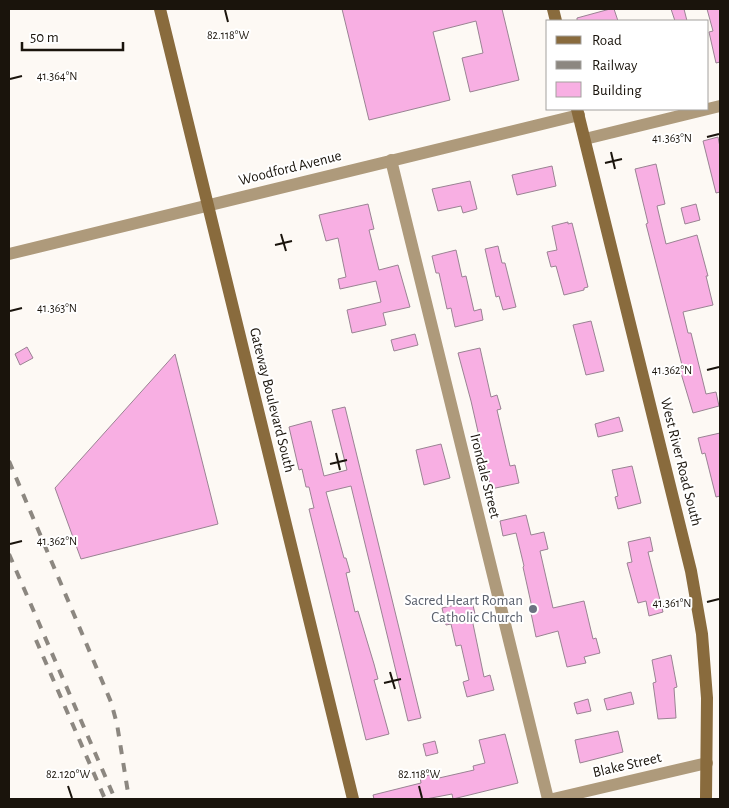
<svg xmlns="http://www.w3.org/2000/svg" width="729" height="808" font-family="'Alegreya Sans',sans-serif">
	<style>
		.building { fill: #f8afe3; stroke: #9a8393 }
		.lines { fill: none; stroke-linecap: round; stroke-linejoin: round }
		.street { stroke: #ae9a7b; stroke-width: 12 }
		.secondary { stroke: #896b3d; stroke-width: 12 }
		.rail { stroke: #8c8780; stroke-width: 4; stroke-dasharray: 9 9; stroke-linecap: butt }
		.ticks { fill: none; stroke: #1a140c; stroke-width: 2 }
		.worship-dot { fill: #6b7280; stroke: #fff; stroke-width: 2 }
		.labels { text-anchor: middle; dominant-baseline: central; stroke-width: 4; stroke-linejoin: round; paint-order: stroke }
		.street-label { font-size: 15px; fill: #1a140c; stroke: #fff }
		.worship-label { font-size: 15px; fill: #5b616d; stroke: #fff; text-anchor: end }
		.ticks-label { font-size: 12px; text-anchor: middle; fill: #1a140c; stroke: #fff; stroke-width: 4; stroke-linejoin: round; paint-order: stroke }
	</style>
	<rect width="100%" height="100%" fill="#fdf9f4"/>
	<path class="building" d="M342,9h160l17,71 -49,12 -8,-34 21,-5 -7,-32 -43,11 17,68 -81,20z
		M610,9h4l4,12h-41v-3z
		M671,9h13l3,12h-12z
		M707,9h13v53l-4,1 -7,-31 4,-1z
		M718,137l2,10v45l-4,1 -13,-52z
		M656,164l9,40 -8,2 9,38 31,-9 11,41h-2l7,29 -30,7 5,21h3l15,61 10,-2 3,14 -26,7 -13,-43 3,-1 -37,-145 2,-1 -13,-54z
		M552,166l4,20 -39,9 -5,-20z
		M470,181l7,28 -14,4 -2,-7 -23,5 -6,-22z
		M368,204l6,25 -5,1 10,40 19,-5 12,42 -27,6 3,12 -34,8 -5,-23 34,-8 -5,-21 -36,8 -2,-10 8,-2 -8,-39 -12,3 -7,-26z
		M696,204l4,16 -15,4 -4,-16z
		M568,222v2l4,-1 16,64 -4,1v2l-20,5 -8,-29 -5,1 -4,-15 10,-2 -5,-24z
		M498,246l4,17h3l11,44 -13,3 -4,-14 -3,1 -11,-48z
		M456,250l6,27 4,-1 8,35 7,-2 2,11 -28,7 -4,-19 -4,1 -8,-36h-3l-4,-17z
		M591,321l13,50 -18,4 -13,-50z
		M415,334l3,11 -24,6 -3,-11z
		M27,347l6,11 -13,7 -5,-11z
		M480,348l11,49 6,-2 4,14 -4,1 13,56 5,-1 4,18 -28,6 -20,-88 -13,-48z
		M175,354l43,170 -137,35 -26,-71z
		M345,407l76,311 -13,3 -57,-235 -25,6 18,66h2l4,14 -4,1 9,39 3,-1 16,53 4,15 -4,1 15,54 -23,6 -57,-231 5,-1 -5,-21h-3l-4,-18 -3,1 -10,-43 22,-6 13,55 23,-6 -15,-60z
		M619,417l4,14 -25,6 -3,-13z
		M720,433v63l-4,1 -11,-44 -3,1 -4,-16z
		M441,444l9,34 -26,7 -8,-35z
		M632,466l9,37 -23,6 -3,-12 3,-1 -6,-26z
		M526,515l5,20 13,-3 4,17 -8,2 13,57 31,-7 9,38 3,-1 4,15 -16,4 2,6 -19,4 -9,-36 -22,6 -5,-24 2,-1 -10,-45 1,-1 -8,-33 -13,3 -3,-15z
		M650,537l3,14 -5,1 15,60 -14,4 -3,-15 -8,2 -11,-40 5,-1 -4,-20z
		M472,601l4,17 -4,1 12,58 6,-2 4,15 -27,7 -4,-15 6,-2 -8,-35 -5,1 -5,-22 -5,1 -4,-17z
		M671,655l6,32 -3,1 2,30 -18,1 -5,-36 3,-1 -4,-22z
		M631,692l3,12 -27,6 -3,-11z
		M588,699l3,12 -14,3 -3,-11z
		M618,731l5,21 -43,11 -5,-23z
		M505,734l13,49 -65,16 -1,-5 -26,5h-52l-1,-4 48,-12 -1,-6 18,-4 1,5 35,-8 -1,-4 12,-3 -6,-23z
		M435,741l3,12 -12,3 -3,-12z"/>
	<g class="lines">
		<path class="street" d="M585,139l135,-33
			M391,160l157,639
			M9,254l570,-139
			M553,799l154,-36"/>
		<path class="secondary" d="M160,9l193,790
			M553,9l3,12
			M577,109l114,462 11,63 5,64 -1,101"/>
		<path class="rail" d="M9,461l102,241 6,22 12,75
			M9,554l106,245
			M36,640l69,159"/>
	</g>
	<path class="ticks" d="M225,10l3,12M10,79l12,-3M707,137l12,-3M611,152l4,17M605,163l17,-4M281,234l5,17M275,245l17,-4M10,311l12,-3M707,370l12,-3M336,453l4,17M330,464l17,-4M10,544l12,-3M707,602l12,-3M390,672l5,17M384,683l17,-4M68,786l4,12M419,786l3,12"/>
	<circle class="worship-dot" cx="533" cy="609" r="5"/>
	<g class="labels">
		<g class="street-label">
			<text transform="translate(290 168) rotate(-14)">Woodford Avenue</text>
			<text transform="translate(272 400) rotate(76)">Gateway Boulevard South</text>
			<text transform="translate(681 462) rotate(76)">West River Road South</text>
			<text transform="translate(485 476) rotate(76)">Irondale Street</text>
			<text transform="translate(627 765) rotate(-13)">Blake Street</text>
		</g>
		<g class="worship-label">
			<text x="523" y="600">Sacred Heart Roman<tspan x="523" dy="17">Catholic Church</tspan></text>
		</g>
	</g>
	<g class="ticks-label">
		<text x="228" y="39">82.118°W</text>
		<text x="57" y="80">41.364°N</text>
		<text x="672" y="142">41.363°N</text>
		<text x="57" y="312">41.363°N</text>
		<text x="672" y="374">41.362°N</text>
		<text x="57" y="545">41.362°N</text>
		<text x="672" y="607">41.361°N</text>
		<text x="68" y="778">82.120°W</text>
		<text x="419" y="778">82.118°W</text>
	</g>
	<rect width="729" height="808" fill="none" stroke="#1a140c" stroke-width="20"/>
	<rect x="546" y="20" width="162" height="90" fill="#ffffff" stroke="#a3a19e"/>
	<rect x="556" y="36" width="25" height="8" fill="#896b3d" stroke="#a3a19e"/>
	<text x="592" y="45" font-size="15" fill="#1a140c">Road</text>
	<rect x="556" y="61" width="25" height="8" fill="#8c8780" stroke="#a3a19e"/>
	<text x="592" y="70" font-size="15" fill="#1a140c">Railway</text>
	<rect x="556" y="82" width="25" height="15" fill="#f8afe3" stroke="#a3a19e"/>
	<text x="592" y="95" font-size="15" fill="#1a140c">Building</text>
	<path d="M22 42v8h101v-8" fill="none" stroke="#1a140c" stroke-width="2.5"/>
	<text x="30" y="42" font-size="15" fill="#1a140c" stroke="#ffffff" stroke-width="4" paint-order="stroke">50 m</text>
</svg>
